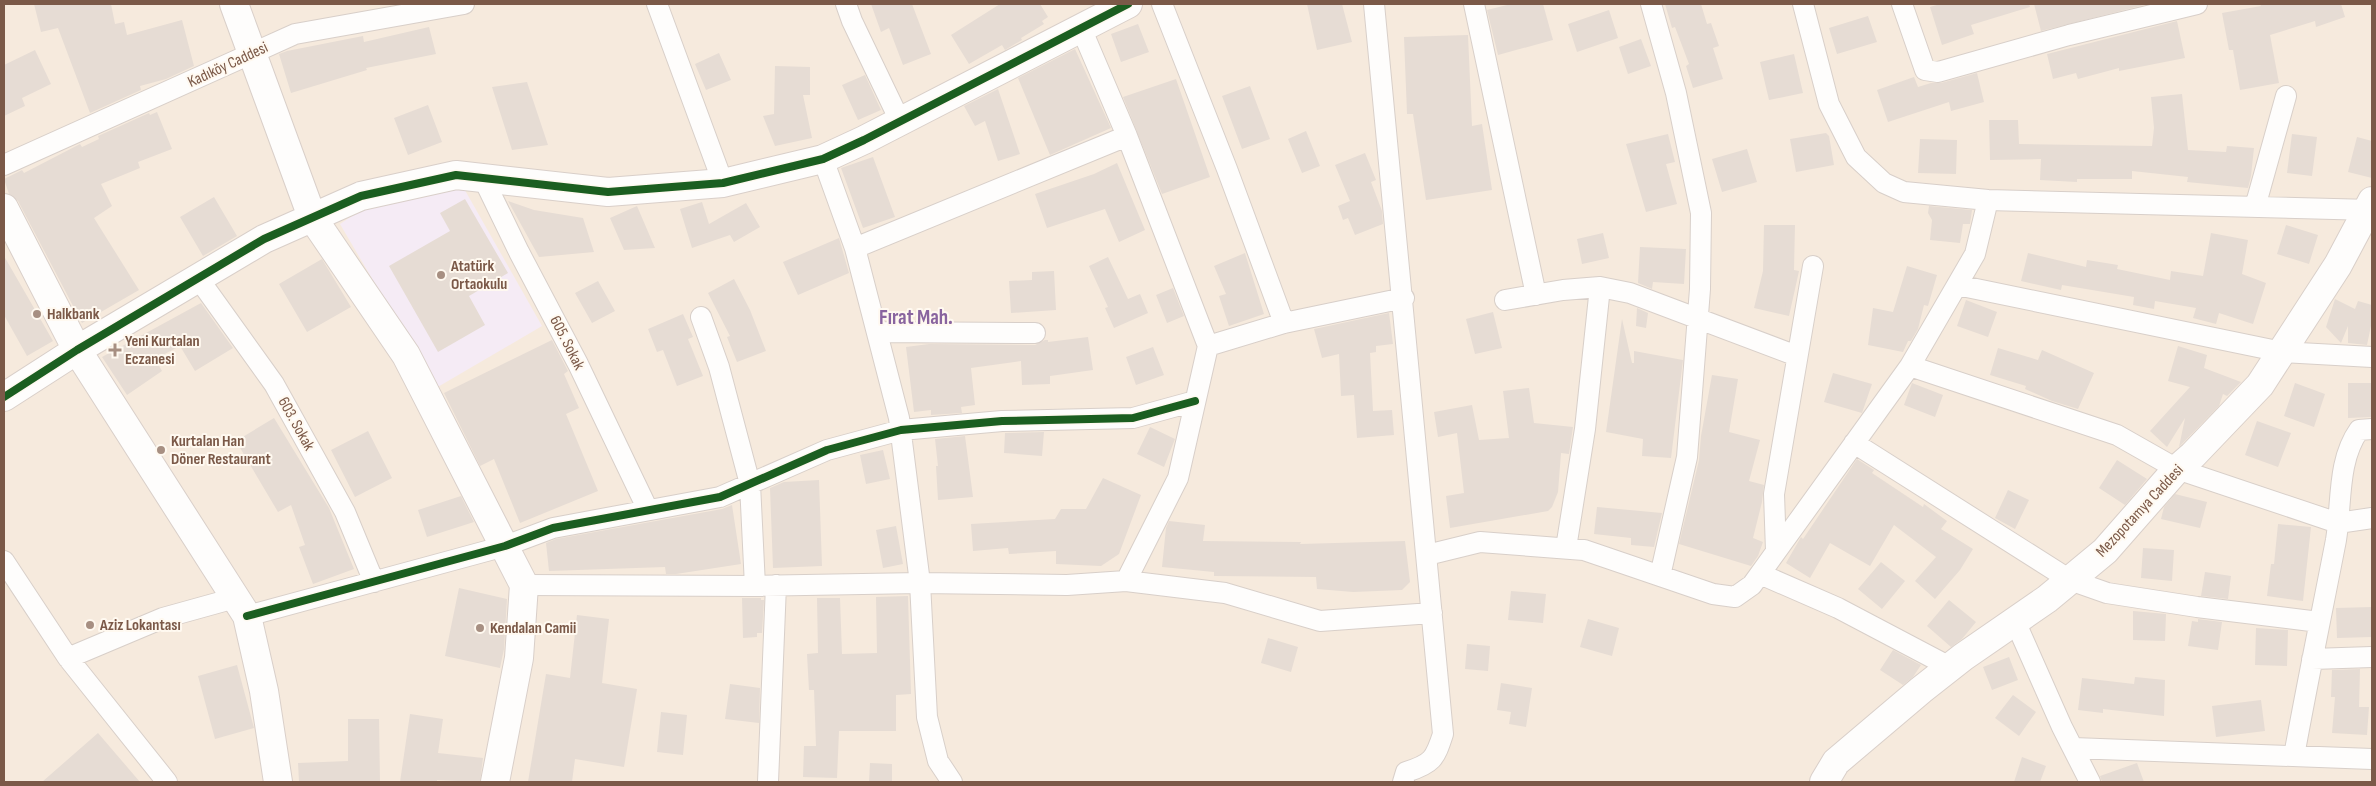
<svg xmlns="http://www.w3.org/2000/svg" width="2376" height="786" font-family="'Sofia Sans Condensed',sans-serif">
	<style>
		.residential { fill: #f6eadd }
		.education { fill: #f5ebf5 }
		.building { fill: #e6dcd4 }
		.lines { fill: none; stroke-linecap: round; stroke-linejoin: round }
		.street-casing { stroke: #d8cfc9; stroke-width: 22 }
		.secondary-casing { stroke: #d9cfc9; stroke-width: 30 }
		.street { stroke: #fefdfc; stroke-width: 20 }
		.secondary { stroke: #fefdfc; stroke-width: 28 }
		.cycleway-casing { stroke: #fff9f0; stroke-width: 11 }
		.cycleway { stroke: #1b5e20; stroke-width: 8 }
		.poi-dot { fill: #a78f82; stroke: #fff9f0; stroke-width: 2 }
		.labels { text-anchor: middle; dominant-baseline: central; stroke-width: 4; stroke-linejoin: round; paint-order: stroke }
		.street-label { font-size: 16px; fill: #7b5948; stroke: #fff9f0 }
		.poi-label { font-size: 16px; font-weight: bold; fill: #7b5948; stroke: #fff9f0; text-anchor: start }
		.district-label { font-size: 21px; font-weight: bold; fill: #89649f; stroke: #fff9f0 }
	</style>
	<rect width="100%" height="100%" fill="#f9f4ed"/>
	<path class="residential" d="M4,4h2368v778h-2368z"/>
	<path class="education" d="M462,185l80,141 -106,62 -96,-164 24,-16z"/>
	<path class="building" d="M34,4h77l4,20 9,-2 3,13 55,-15 12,46 -28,13 -26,7 1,4 -51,23 -32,-85 -17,4z
		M871,4h41l19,50 -28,11 -14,-37 -8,4z
		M1000,4h40l8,13 -6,4 2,3 -23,14 1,2 -17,10 -3,-5 -33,19 -18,-29z
		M1307,4h35l10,38 -35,8z
		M1511,4h32l10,36 -55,15 -11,-45z
		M1665,4h36l6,20 4,-1 8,23 -6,2 10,31 -30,9 -7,-22 3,-2 -14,-37 -3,1z
		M1940,4h89l1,3 -59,18 3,9 -32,11 -12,-38z
		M2034,4h114l-107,27z
		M2260,4h81l4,13 -29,10 -1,-6 -45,14 9,48 -39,7 -7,-40h-4l-7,-37 39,-7z
		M1609,10l9,28 -41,14 -9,-28z
		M1868,16l9,26 -40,12 -8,-26z
		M2177,21l8,37 -66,13v-3l-41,11 -2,-6 -23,6 -6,-25z
		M1138,24l11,28 -28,10 -10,-28z
		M429,27l7,27 -70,14 1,2 -76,23 -12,-39 8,-3 76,-15 1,6z
		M1468,35l4,91 10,-2 10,66 -66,10 -13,-86h-6l-3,-77z
		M1641,39l10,27 -23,8 -9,-27z
		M1075,49l36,79 -61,27 -32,-77z
		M35,50l16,34 -29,14 3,8 -21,10v-51z
		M719,53l12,27 -25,10 -11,-26z
		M1794,54l9,39 -34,7 -9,-38z
		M775,66l35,1v28h-7l9,43 -37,8 -12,-30 11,-2z
		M1977,73l7,29 -33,9 -2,-9 -61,20 -11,-32 37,-13 4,10 13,-4h10z
		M865,75l16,35 -23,10 -16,-35z
		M1176,79l34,98 -48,17 -39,-97z
		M527,82l21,63 -36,5 -20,-63z
		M1250,86l20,53 -28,10 -20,-53z
		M998,89l22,65 -22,7 -13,-40 -10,5 -11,-20z
		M2182,94l6,56 38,2 1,-6 27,2 -3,28 -3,12 -61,-6 1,-5 -56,-6v8h-55v3l-37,-2 1,-21 -51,1 -1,-40h29l1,24 133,2 2,-18 -3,-31z
		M428,105l14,37 -34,13 -14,-37z
		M157,112l15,37 -34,13 2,6 -39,16 11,22 -18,12 45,72 -57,33 -64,-122 -9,-7 -5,-15 18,-9 2,3 56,-29 2,3 17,-8 -1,-3 51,-23 1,2z
		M1306,131l14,35 -18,7 -14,-34z
		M1826,133l3,3 5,29 -38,7 -6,-33z
		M1668,134l7,28 -9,2 11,40 -31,8 -20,-68z
		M2292,134l25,3 -5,39 -25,-3z
		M2357,137l15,4v37l-24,-6z
		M1920,139l37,1 -1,34 -38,-1z
		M1747,149l10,33 -35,10 -10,-33z
		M1365,153l11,27 -5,2 11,29 1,13 -28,11 -7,-17 -5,2 -5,-14 12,-5 -15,-36z
		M873,157l22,60 -32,11 -22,-60z
		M1117,163l28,67 -26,12 -14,-33 -58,19 -12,-34 59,-20z
		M214,197l23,39 -34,20 -23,-39z
		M465,199l43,74 -39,23 16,29 -47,27 -49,-86 61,-35 -10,-18z
		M508,201l26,9 49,8 11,34 -55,5z
		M702,202l7,22 37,-21 14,24 -26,15 -4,-7 -38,13 -12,-39z
		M637,206l18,42 -31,2 -14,-32z
		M1929,206l43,4 -2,14h-7l-3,19 -30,-3 2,-20 -4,-7z
		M1764,225h31l-1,45 5,1 -10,45 -35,-8 9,-37z
		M2286,225l32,10 -9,29 -32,-10z
		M1603,233l6,25 -27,6 -5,-25z
		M2211,233l37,7 -6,34 24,9 -13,41 -34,-11 -3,11 -23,-6 3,-10 -41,-7 -1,8 -21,-4 1,-8 -72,-12 -1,5 -40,-9 7,-28 58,14 1,-7 31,5 -1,4 53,11 1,-9 32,5z
		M839,238l10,35 -51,22 -15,-33z
		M1640,247l46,2 -2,35 -31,-2 -1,7 -14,-6z
		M1245,253l19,61 -35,12 -10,-30 7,-2 -12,-28z
		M4,256l49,85 -26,15 -23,-41z
		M1108,257l20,42 12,-5 8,19 -34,15 -9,-20 3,-1 -19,-41z
		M322,259l29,48 -44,25 -28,-48z
		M1907,266l30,9 -9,31 -4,-1 -6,24 -7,12h-3l-5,11 -35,-7 5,-37 20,4z
		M1054,271l2,39 -45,3 -2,-32 23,-1v-8z
		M734,279l16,31 16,41 -29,11 -10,-25 3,-1 -22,-43z
		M598,281l17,30 -23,12 -17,-30z
		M1173,288l11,28 -17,7 -11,-28z
		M2335,299l20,10 3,-8 14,4v16l-5,24 -19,-2v-17l-7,17 -15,-16z
		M1966,300l31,12 -9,25 -31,-11z
		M201,303l32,45 -38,23 -15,-25 -25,13 7,12 -35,24 -25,-38z
		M1637,308l11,5 -2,15 -10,-2z
		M1493,312l9,36 -27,6 -9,-35z
		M1389,313l4,31 -17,2v6l-6,1 3,58 19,-1 2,25 -37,3 -3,-43 -13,1 -2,-42 -17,4 -8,-29z
		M683,314l10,23 -5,2 15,37 -26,10 -14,-36 -6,2 -9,-23z
		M1622,319l10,44h2v-12l49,9 -12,98 -29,-2 1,-17 -37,-7z
		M1088,337l5,33 -43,6v8l-28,1 -1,-24 -50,7 4,37 -14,2 1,6 -31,2v-5l-17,2 -8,-65 23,-3 106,1 10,-5h3v2z
		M552,340l16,31 -4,3 15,34 -13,6 32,77 -78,32 -26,-64 -14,7 -36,-73z
		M2178,346l29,9 -3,13 37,14 -14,14 -4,-2 -4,12 -40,41 6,-29 -18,29 -17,-16 40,-44 -22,-6z
		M1153,347l11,28 -28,10 -10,-28z
		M1998,348l40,12 4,-10 52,23 -16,36 -26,-8 -27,-12 1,-3 -36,-11z
		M1833,373l39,11 -10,29 -38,-11z
		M1712,375l26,4 -9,53 31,8 -11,41 15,4 -2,17 -9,36 10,4 -5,14 -7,10 -72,-22 20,-84 2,-24z
		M1912,383l31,12 -8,22 -31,-12z
		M2295,383l30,11 -11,33 -30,-11z
		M2348,383h24v34l-24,1z
		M1529,388l5,35 39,4 -4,27 -8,-1 -3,39 -6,15 -4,4 -98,17 -4,-32 18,-3 -7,-60 -19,4 -4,-25 38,-7 7,35 30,-2 -6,-47z
		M274,418l55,90 25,61 -41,15 -14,-37 6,-2 -14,-40 -13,7 -42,-71z
		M2257,421l34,12 -13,34 -33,-12z
		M1150,427l25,12 -11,28 -27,-13z
		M368,431l24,47 -37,19 -24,-47z
		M1044,432l-2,24 -38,-3 1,-20z
		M965,436l8,61 -35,3 -2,-34h2l-3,-27z
		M883,450l7,29 -24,5 -6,-29z
		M1857,459l17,11 -2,3 51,34 1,-3 23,17 -6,8 32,20 -13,21 -25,29 -20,-18 21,-24 -42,-32 -24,41 -40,-23 -20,35 -24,-15 15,-26 2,2z
		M2117,460l30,19 -22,26 -26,-17z
		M1103,478l38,17 -22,59 -18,12 -45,-2v-13l-47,3 -1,-6 -35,3 -2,-27 84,-5 6,-10h25z
		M819,480l3,86 -49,2 -3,-80 14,-6z
		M2008,490l21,10 -14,29 -20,-11z
		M2175,494l32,8 -7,26 -39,-9 3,-12z
		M461,496l13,26 -47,15 -9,-27z
		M732,505l9,59 -65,10h-10l-1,-7 -116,4 -3,-28 10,-4 166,-30z
		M1597,507l65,6 -8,34 -23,-2v-7l-37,-4z
		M1169,521l36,4 -2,16 98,1 -1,2 105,-3 5,41 -8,8 -49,2 -36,-3 -1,-12 -102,-1v-4l-52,-5 4,-39z
		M2278,524l33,3 -8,74 -36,-5 4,-32h3z
		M896,526l7,38 -20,4 -7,-38z
		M2143,548l31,2 -2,31 -31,-3z
		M1881,562l24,19 -23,28 -24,-20z
		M2205,572l26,4 -3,23 -27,-3z
		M459,588l48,11 -3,50 -4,19 -55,-12z
		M1511,591l35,3 -3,29 -35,-3z
		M908,596l3,98 -15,1v36h-57l-2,47 -34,-1 1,-31h12l-2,-56h-5l-2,-36 11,-1 -1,-55h23l2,56 35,-1 -1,-56z
		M742,598h19v2h3l-2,33h-5v4l-14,1z
		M1949,600l27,22 -14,17 -11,8 -24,-21z
		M2372,607v30l-35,1 -1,-30z
		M2133,611l33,3 -1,27 -32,-1z
		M577,615l32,4 -7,64 35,6 -13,78 -49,-8 -3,23h-44l18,-108 24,4z
		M1588,619l31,9 -7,28 -32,-9z
		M2198,619l24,3 -4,28 -30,-4 4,-25 6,1z
		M2256,628l32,2 -1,36 -32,-1z
		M1268,638l30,9 -7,25 -30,-9z
		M1467,644l23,2 -2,25 -23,-2z
		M1893,650l28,15 -8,12 -10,8 -23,-15z
		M2009,657l9,23 -26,10 -9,-23z
		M237,665l17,63 -39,11 -17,-63z
		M2360,669l-1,38h10l-2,28 -35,-2 3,-36h-4l1,-27z
		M2135,677l30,3 -1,36 -61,-7v4l-25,-3 4,-32 52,6z
		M1501,683l31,5 -6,39 -17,-3 2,-12 -14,-2z
		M730,684l30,4 -1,35 -34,-4z
		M2013,695l23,17 -17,24 -24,-18z
		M2261,700l4,31 -49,6 -4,-31z
		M661,712l26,3 -4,40 -26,-3z
		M410,714l33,5 -5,34 45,5 -3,24 -43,-2v2h-37z
		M348,719h31l1,63h-81l-1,-19 50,-2z
		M98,733l42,49h-98z
		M2022,757l24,9 -6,16h-26z
		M870,763l22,1v18h-23z
		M2137,763l7,19h-42l-2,-6z"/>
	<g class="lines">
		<defs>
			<path id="street" d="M657,4l66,179
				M846,4l6,17 48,100
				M1162,4l65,165 57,154
				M1374,4l69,730c-8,25 -11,30 -37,38l-3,10
				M1474,4l62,291
				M1651,4l25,89 25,120 -1,76 -13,168 -27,119
				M1803,4l26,100 27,53 28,26 20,9 84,8 384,10
				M1902,4l23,66 13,2 131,-37 128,-31
				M1081,28l46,108 81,210 -30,132 -52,103
				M823,159l32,89 44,170 21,165 7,134 11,44 14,21
				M4,165l291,-131 169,-30
				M483,178l36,74 59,112 70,146
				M2255,207l31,-111
				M855,248l272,-112
				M198,278l76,106 71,128 29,70
				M1957,285l325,67 90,5
				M1505,300l58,-10 37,-3 30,6 167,63
				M701,317l18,50 31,117 5,102
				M877,332l158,1
				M1208,346l76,-23 120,-25
				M1910,366l207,69 60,34 161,54 34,-5
				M1854,443l216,137 37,13 90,14 122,15
				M1566,548l19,-119 15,-142
				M1776,551l-2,-57 39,-228
				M1427,555l53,-13 104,8 129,44 22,3 17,-12 158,-219 65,-112 13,-54
				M4,561l64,97 99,124
				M1760,574l78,34 112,59
				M524,585l231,1 165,-3 147,2 59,-4 99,12 95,28 112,-8
				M247,616l258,-70 48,-18 167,-31 107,-47 74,-20 101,-9 131,-3 62,-17
				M2015,621l47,106 28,55
				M68,658l95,-40 72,-20
				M2312,659l60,-2
				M2073,748l299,11
				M2294,756c13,-72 28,-144 42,-216 6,-37 1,-79 23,-110l13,-1
				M768,782l8,-197"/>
			<path id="secondary" d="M234,4l78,213 94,138 118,230 -5,73 -24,124
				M4,208l73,142 170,266 17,75 14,91
				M4,397l73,-47 187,-111 97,-43 95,-21 152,17 115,-9 100,-24 41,-19 264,-136
				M1824,782l12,-20 85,-72 42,-33 84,-58 58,-48 72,-82 16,-14 67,-70 78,-120 34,-64"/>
		</defs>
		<use href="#street" class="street-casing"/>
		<use href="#secondary" class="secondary-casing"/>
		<use href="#street" class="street"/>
		<use href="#secondary" class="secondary"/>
		<defs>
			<path id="cycleway" d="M4,397l73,-47 187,-111 97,-43 95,-21 152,17 115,-9 100,-24 41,-19 264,-136
				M247,616l258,-70 48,-18 167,-31 107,-47 74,-20 101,-9 131,-3 62,-17"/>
		</defs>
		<use href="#cycleway" class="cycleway-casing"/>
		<use href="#cycleway" class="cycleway"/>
	</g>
	<g class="poi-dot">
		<circle cx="441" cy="275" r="5"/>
		<circle cx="37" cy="314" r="5"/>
		<path d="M112.5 342.5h5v5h5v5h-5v5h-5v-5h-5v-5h5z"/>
		<circle cx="161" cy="450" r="5"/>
		<circle cx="90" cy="625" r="5"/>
		<circle cx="480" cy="628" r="5"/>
	</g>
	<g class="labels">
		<g class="street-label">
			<text transform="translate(228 65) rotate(-25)">Kadıköy Caddesi</text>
			<text transform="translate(567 343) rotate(63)">605. Sokak</text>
			<text transform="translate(296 424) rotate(61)">603. Sokak</text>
			<text transform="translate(2140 511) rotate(-47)">Mezopotamya Caddesi</text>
		</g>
		<g class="poi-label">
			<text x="451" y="266">Atatürk<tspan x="451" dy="18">Ortaokulu</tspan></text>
			<text x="47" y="314">Halkbank</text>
			<text x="125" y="341">Yeni Kurtalan<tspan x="125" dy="18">Eczanesi</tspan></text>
			<text x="171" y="441">Kurtalan Han<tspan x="171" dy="18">Döner Restaurant</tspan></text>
			<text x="100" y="625">Aziz Lokantası</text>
			<text x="490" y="628">Kendalan Camii</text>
		</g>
		<g class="district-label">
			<text x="916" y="317">Fırat Mah.</text>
		</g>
	</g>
	<rect width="2376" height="786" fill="none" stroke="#7b5948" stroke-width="10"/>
</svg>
